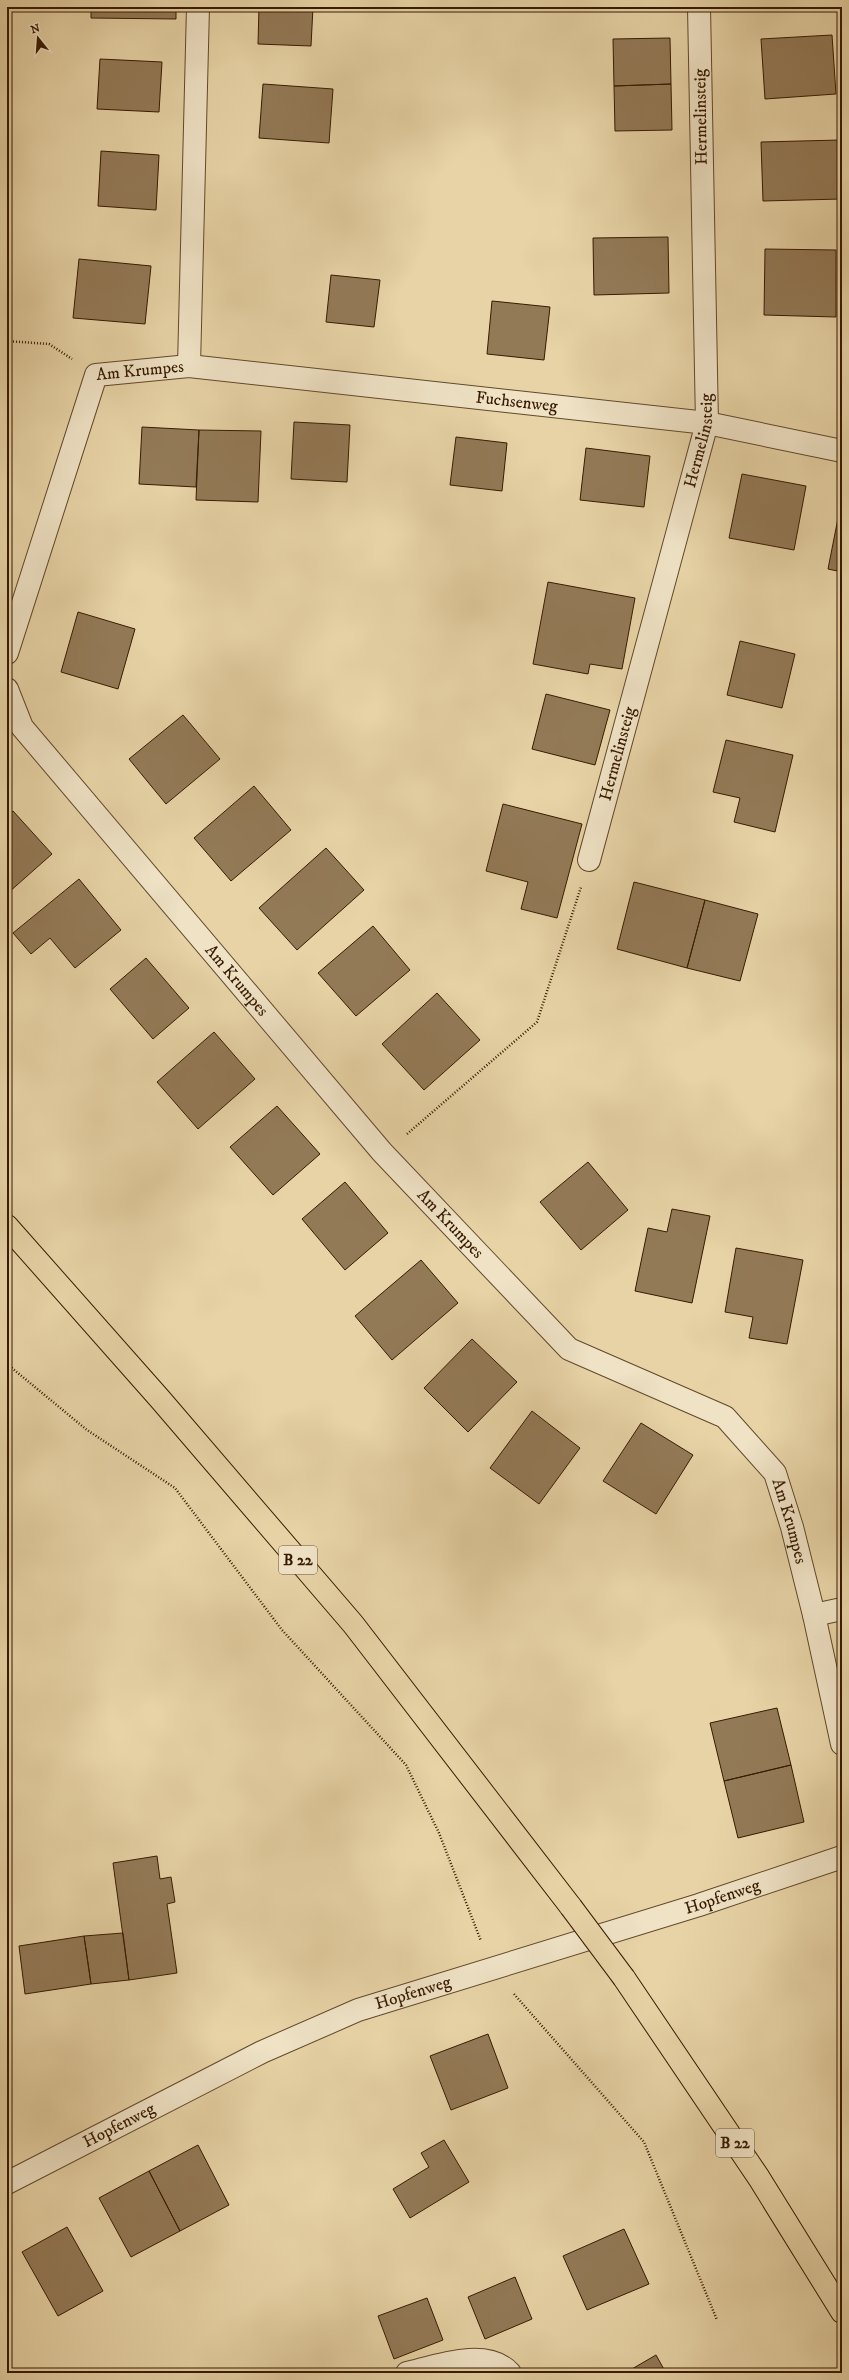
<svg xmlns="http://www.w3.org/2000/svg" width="849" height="2380" font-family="'IM FELL DW Pica',serif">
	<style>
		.building { fill: #937a57; stroke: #371a01 }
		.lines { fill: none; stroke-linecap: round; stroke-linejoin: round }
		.minor-casing { stroke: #63482a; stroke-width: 24 }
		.major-casing { stroke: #371a01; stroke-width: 24 }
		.path { stroke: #371a01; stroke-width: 2.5; stroke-dasharray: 1 2; stroke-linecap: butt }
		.minor { stroke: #efe2c5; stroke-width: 22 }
		.major { stroke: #e7d3a6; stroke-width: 22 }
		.major-bridge-casing { stroke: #371a01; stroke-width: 24; stroke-linecap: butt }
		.major-bridge { stroke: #e7d3a6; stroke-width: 22 }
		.labels { text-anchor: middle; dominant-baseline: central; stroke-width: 3; stroke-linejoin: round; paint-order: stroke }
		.shield { fill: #efe2c5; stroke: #6e563c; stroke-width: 1 }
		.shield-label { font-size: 16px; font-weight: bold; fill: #371a01 }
		.street-label { font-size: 17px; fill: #371a01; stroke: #efe2c5 }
	</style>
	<rect width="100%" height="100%" fill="#e7d3a6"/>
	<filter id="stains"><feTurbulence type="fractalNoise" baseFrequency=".005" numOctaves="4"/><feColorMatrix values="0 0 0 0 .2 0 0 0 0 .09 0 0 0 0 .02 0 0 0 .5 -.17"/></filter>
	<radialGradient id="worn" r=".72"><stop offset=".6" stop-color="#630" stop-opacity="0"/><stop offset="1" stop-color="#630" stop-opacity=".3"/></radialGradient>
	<path class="building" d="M91,7h85v12l-85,-1z
		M259,7h54l-2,39 -53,-2z
		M832,35l4,59 -71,5 -4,-60z
		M670,38l1,46 -57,2 -1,-47z
		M100,59l62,3 -3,50 -62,-3z
		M263,84l70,5 -4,54 -70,-5z
		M671,84l1,46 -57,1 -1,-45z
		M840,140l1,59 -78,2 -2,-59z
		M101,151l58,4 -3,55 -58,-4z
		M668,237l1,56 -75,2 -1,-57z
		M765,249l71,1v67l-72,-2z
		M79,259l72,7 -6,58 -72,-6z
		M331,275l49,5 -6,47 -48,-5z
		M492,301l58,6 -6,53 -57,-6z
		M294,422l56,3 -3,57 -56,-3z
		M142,427l57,3 -3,57 -57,-3z
		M199,430l62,1 -3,71 -62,-2z
		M456,437l51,6 -5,48 -52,-6z
		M586,448l64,8 -6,51 -64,-7z
		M742,474l64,12 -12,64 -65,-12z
		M842,498v74l-14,-3z
		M548,582l87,16 -13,71 -32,-5 -2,10 -55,-10z
		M78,612l57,17 -17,60 -57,-17z
		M740,641l55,13 -13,54 -55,-13z
		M546,694l64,16 -15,55 -63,-16z
		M183,715l37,44 -54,45 -37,-45z
		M726,740l67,15 -18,77 -41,-10 6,-24 -27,-6z
		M254,786l37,44 -60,51 -37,-43z
		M503,804l79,20 -25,94 -36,-9 7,-27 -42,-11z
		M13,811l39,43 -44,39 -1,-77z
		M326,848l38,42 -67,60 -38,-42z
		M79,879l42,51 -46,38 -25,-30 -19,16 -18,-21z
		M634,882l71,18 -18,68 -70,-19z
		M705,900l53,14 -18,67 -53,-13z
		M373,926l37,44 -54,46 -38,-43z
		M146,958l43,50 -36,31 -43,-50z
		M437,993l43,47 -56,50 -42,-46z
		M214,1032l41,47 -57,50 -41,-47z
		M277,1106l43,48 -47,41 -43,-48z
		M588,1162l40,48 -47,40 -41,-48z
		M345,1182l43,51 -43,37 -43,-51z
		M672,1209l38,7 -18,87 -57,-12 13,-63 19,4z
		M736,1248l67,12 -16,84 -38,-6 4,-21 -28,-5z
		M421,1260l37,43 -66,57 -37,-44z
		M472,1339l45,43 -49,50 -44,-44z
		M532,1411l48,37 -41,56 -49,-36z
		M641,1423l52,32 -37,59 -53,-33z
		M777,1708l14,57 -67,16 -14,-58z
		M791,1765l13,57 -66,16 -14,-57z
		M157,1856l3,23 11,-2 4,25 -8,2 10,69 -48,7 -16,-117z
		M123,1933l6,47 -38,4 -7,-48z
		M84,1936l7,48 -66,10 -6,-48z
		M488,2034l20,54 -57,22 -21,-54z
		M444,2140l25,42 -59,36 -17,-29 36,-22 -8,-14z
		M198,2145l31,60 -49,26 -31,-60z
		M149,2171l31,60 -49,26 -32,-59z
		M67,2227l36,64 -45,25 -36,-64z
		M624,2229l25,55 -62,26 -24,-54z
		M515,2277l17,42 -47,20 -17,-42z
		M427,2298l16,42 -49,19 -16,-43z
		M656,2355l10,18h-41z"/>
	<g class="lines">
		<defs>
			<g id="minor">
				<path d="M189,366l9,-359"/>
				<path id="s1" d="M7,653l89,-278 93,-9 518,57 135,28"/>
				<path id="s2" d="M7,689l15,38 360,425 187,197 156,68 50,56 17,54 22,88 28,129"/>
				<path id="s3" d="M589,860l118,-437 -8,-416"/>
				<path d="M814,1615l28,-6"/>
				<path id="s4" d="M7,2183l255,-131 96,-42 341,-105 143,-48"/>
				<path d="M407,2373c29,-7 80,-26 103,0"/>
			</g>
			<path id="major" d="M7,1226l153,173 193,225 218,283
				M624,1978l135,200 83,134"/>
		</defs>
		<use href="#minor" class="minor-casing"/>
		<use href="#major" class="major-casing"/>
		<path class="path" d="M7,341l42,3 23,15
			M407,1134l130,-112 44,-135
			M7,1364l80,66 88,58 107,142 124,135 33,68 42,108
			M514,1994l130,148 73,178"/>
		<use href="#minor" class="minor"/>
		<use href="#major" class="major"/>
		<defs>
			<path id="major-bridge" d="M571,1907l53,71"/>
		</defs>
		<use href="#major-bridge" class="major-bridge-casing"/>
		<use href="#major-bridge" class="major-bridge"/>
	</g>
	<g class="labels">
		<g class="shield">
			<rect x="279" y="1546" width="38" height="28" rx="3"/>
			<rect x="716" y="2129" width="38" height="28" rx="3"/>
		</g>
		<g class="shield-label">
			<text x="298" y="1560">B 22</text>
			<text x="735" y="2143">B 22</text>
		</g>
		<g class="street-label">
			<text transform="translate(701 117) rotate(-91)">Hermelinsteig</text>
			<text stroke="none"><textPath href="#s1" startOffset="336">Am Krumpes</textPath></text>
			<text stroke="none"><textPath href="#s1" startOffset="715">Fuchsenweg</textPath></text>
			<text stroke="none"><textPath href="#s3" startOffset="434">Hermelinsteig</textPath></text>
			<text stroke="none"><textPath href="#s3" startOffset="110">Hermelinsteig</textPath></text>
			<text stroke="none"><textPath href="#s2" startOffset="373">Am Krumpes</textPath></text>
			<text stroke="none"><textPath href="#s2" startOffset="697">Am Krumpes</textPath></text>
			<text stroke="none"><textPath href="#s2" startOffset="1165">Am Krumpes</textPath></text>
			<text stroke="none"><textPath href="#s4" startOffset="773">Hopfenweg</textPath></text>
			<text stroke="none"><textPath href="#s4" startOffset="449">Hopfenweg</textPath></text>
			<text stroke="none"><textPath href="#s4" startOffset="126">Hopfenweg</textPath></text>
		</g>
	</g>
	<rect width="849" height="2380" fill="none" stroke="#e7d3a6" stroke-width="24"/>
	<rect x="8" y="8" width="833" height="2364" fill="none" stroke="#371a01" stroke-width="2"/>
	<rect x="12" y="12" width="825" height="2356" fill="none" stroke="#371a01"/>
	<g transform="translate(38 38) rotate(343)" stroke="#efe2c5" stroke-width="3" paint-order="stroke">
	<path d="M0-3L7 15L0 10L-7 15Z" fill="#371a01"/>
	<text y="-6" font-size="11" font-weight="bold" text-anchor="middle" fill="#371a01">N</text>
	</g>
	<rect width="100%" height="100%" filter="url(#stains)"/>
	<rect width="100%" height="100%" fill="url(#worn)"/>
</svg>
